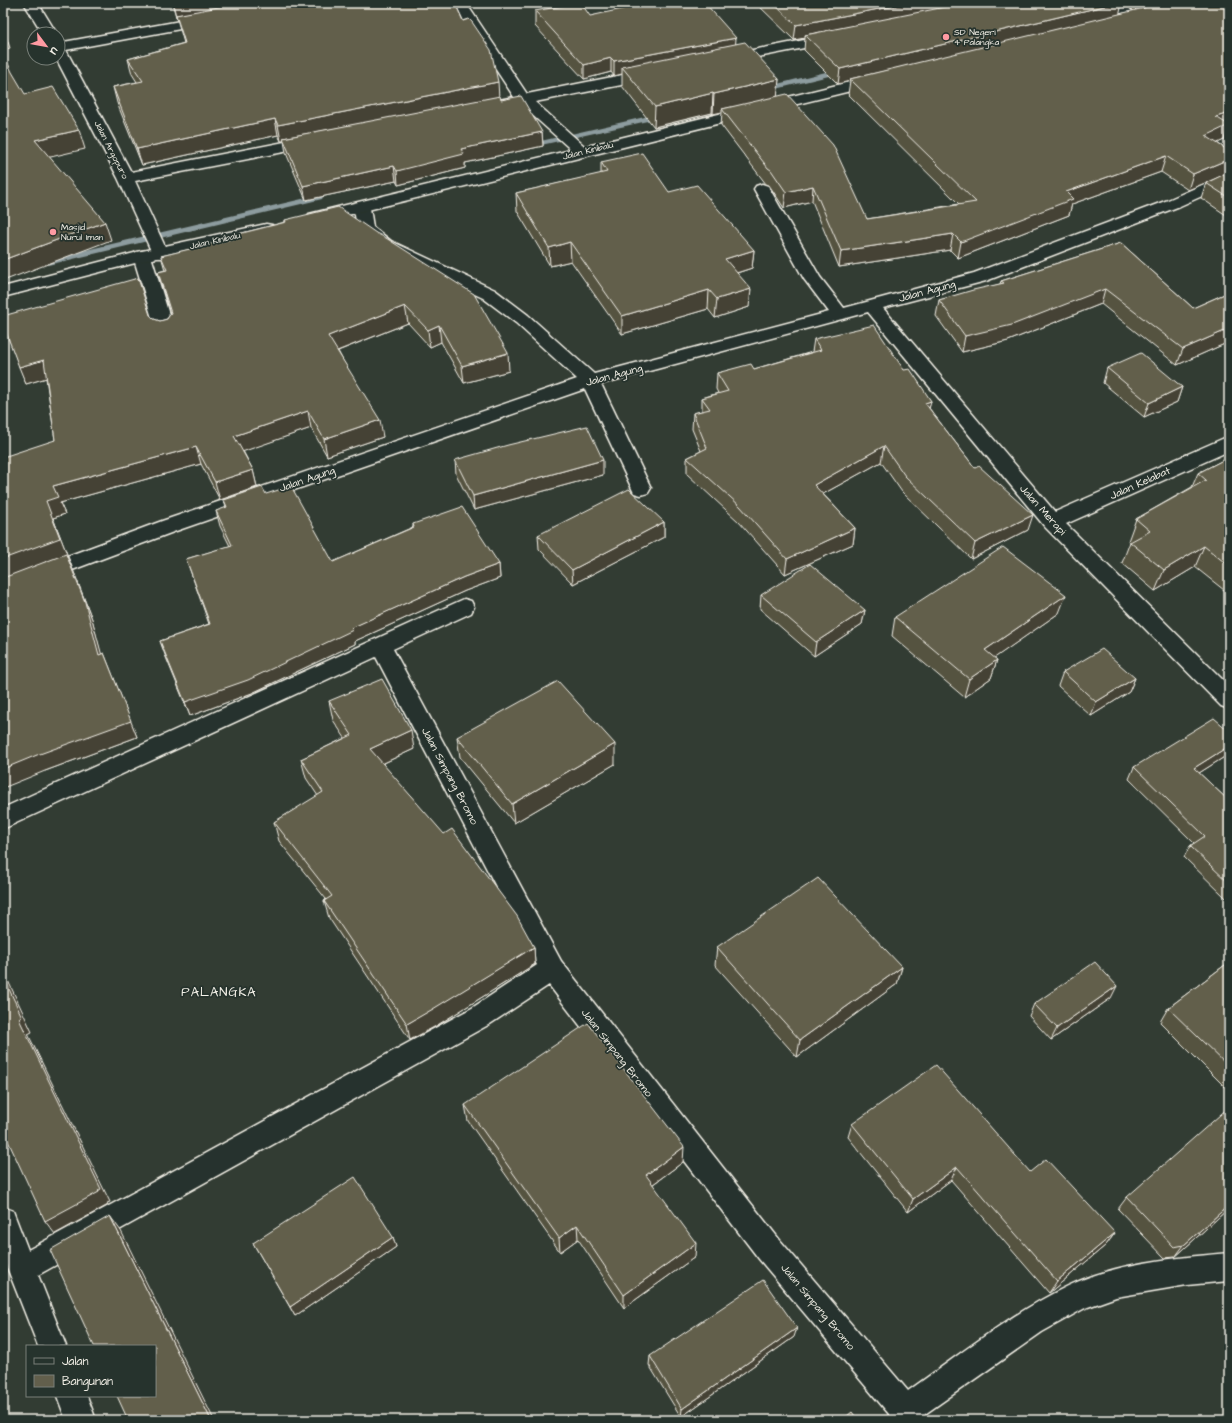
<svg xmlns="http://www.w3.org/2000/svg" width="1232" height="1423" font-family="'Architects Daughter',sans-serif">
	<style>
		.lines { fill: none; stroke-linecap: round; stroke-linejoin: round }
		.stream { fill: #8d9c9f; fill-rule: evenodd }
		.minor-casing { stroke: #f4f1e8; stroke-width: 3 }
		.tertiary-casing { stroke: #f4f1e8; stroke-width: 3 }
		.minor { fill: #26332d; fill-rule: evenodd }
		.tertiary { fill: #26332d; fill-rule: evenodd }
		.wall { fill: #545241; stroke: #f4f1e8 }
		.shaded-wall { fill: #454235; stroke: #f4f1e8 }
		.building { fill: #625f4c; stroke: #f4f1e8 }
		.poi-dot { fill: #ff9aa2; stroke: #26332d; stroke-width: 1.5 }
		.labels { text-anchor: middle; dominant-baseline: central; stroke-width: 3.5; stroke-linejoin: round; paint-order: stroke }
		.far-poi-label { font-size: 9px; fill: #f4f1e8; stroke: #26332d; text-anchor: start }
		.far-street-label { font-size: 9px; fill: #f4f1e8; stroke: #26332d }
		.street-label { font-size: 11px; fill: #f4f1e8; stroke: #26332d }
		.quarter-label { font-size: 13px; letter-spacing: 1px; fill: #f4f1e8; stroke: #26332d }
	</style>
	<rect width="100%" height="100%" fill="#323c33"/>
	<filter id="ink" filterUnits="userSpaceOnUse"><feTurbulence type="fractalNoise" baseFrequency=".025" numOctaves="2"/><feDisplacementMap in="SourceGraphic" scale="8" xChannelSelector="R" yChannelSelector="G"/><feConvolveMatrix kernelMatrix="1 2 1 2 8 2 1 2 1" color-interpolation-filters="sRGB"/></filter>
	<g filter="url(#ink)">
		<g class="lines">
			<path class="stream" d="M842,68l4,2 -1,2 -81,20 -4,-2 1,-2z
				M662,113l4,2 -1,2 -137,31 -4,-2 4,-2z
				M319,195l4,2 -1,2 -274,66 -4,-3 4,-3z"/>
			<defs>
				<path id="minor" d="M24,3h14l19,31h-14z
					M452,3h14l61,91 125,-25 5,2 3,3 -3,3 -5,2 -117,23 56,50 -2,3 -6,2 -6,-2 -57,-51 -26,6 -5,-2 -3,-3 3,-3 25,-5z
					M1107,3h16l18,16 -2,3c-11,3 -26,-10 -32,-19z
					M208,16l5,1 2,3 -2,3 -147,27 65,122 184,-36 6,2 2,3 -2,3 -6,2 -180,35 33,72 -2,4 -6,1 -6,-1 -2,-4 -34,-75 -62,-120h2v-15z
					M835,34l5,1 2,3 -2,3 -113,22 -5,-1 -2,-3 2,-3 5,-1z
					M1229,173v11l-49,22 -194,75 -103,27 172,204 174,-76v15l-163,73 163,162v23l-8,-3 -176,-179 -177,-215 -267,72 50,104 -3,5 -7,2 -7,-2 -49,-104 -409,142 -173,65v-16l159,-59 415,-142 -61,-56 -33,-25 -104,-49 -22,-20 -3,-21 2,-3 6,-2 6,2 2,3 3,19 18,14 104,49 33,25 66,59 235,-62 -25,-33 -50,-90 2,-3 6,-2 6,2 52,91 24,31 130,-35 194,-73z
					M142,251l6,1 3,4 23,75 -3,4 -6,2 -6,-2 -3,-4 -23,-75 3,-4z
					M464,599l7,2 3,6 -3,6 -78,36 168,312 218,278 129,152c50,-35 105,-79 160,-105 50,-24 108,-28 161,-33v28l-42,4 -71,12 -31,11 -43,24 -117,82 3,6h-34l-135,-161 -210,-274 -59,39 -452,251 28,71h-28l-35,-89v-50l10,4 15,39 444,-242 65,-43 -161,-308 -373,172v-21z
					M57,1396h30l9,24h-30z"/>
				<path id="tertiary" d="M878,75l5,2 3,3 -3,3 -568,140 -6,-1 -2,-4 2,-4z
					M266,224l6,1 2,4 -2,4 -129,28 -140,36v-10l139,-36z"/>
			</defs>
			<use href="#minor" class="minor-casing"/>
			<use href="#tertiary" class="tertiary-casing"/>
			<use href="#minor" class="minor"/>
			<use href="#tertiary" class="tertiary"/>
		</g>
		<path class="wall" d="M172,3h283l44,93 2,4 41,32 1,14 -78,17v5l-67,17 -2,-4 -90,19 -20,-47 -2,-12h-3l-3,-6 -136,30 -25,-62 -4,-16 24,-5 -5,-8 -4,-15 56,-16 -7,-24v1z
			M756,3h366l-3,11 15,-3 -9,-8h30l-13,6 86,118 -4,13 -7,3 12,8v66l-28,-19 5,-15 19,-9 -37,16 -27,-18 -89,32 -3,11 -111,43 -8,-8 -111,17 -27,-66 -28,7 -15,-23 -3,-1 -45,-59 1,-13 -9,2 -1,-1 -58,14 -32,-41v-12l-8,2 -3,-4 -27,7 -49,-53v-15l201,33 43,35 -2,17 90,123 92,-15 -111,-110 2,-13 -12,3 -34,-34 1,-12 -11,2z
			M601,162l68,30 85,58 -2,18 -15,5 12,34 -34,11 -7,-9 -86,25 -51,-73 -21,5 -33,-55 -1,-18 85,-19z
			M285,220l224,151 -45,12 -23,-41 -11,5 -22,-24 -70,28 45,86 -56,19 -16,-28 -68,23 10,19 4,17 -37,13 -19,-36 -141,39 5,11 -12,4 39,101 9,35 36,83 -92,34 10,-331 -9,-62 -20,6 -23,-60 147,-9 4,4 6,2 7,-2 3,-5 -12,-42 7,-2 -4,-14 77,-18v-4l47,-12z
			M1229,240v7l-2,-1z
			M1121,243l72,65 36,-16v50l-52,23 -76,-61 -93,37 -46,11 -26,-36 3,-16 61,-16 1,-3z
			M814,339l90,31 27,31 -2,7 46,60 53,62 -57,29 -69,-67 -21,-30 -58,32 32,34 -2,16 -68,30 -46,-52 -52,-48v-16l14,-7 -9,-22 1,-16 9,-2v-13l16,-5 -2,-4 1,-16 37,-4 58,-17z
			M1107,368l75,19 -5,15 -33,15 -41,-34z
			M1229,457v137l-34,-27 -40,24 -33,-28 8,-21 -2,-1 8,-22 56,-32 6,-14z
			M455,460l148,15 -129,35 -18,-36z
			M266,494l67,68 80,-35v-3l86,40 1,14 -35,13 -110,50v3l-103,49 -62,23 -25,-61 -5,-14 49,-17 -18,-51 -5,-14 44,-13 -10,-20 -4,-15 10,-3 -2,-8z
			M664,522v15l-91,47 -34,-35 -1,-14z
			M761,595l104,15 -3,14 -48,32 -54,-47z
			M1059,613l-65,45 3,2 -6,18 -27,19 -72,-61 3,-19z
			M1063,672l72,6 -6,14 -38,24 -33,-30z
			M329,701l85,48 -32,15 152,183 1,17 -99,62 -26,14 -81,-122 -5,-17 2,-2 -47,-58 -5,-19 44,-26 -12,-18 -5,-19 44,-21 -12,-18z
			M457,737l158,27 -101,59 -54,-66z
			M1229,754l-30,19 30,28v95l-3,2 -42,-41 6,-11 4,-3 -65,-64 5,-12z
			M717,947l185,20 -5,17 -100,73 -82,-92z
			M1229,962v129l-69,-69 8,-14z
			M1111,998l-60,42 -22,-24 5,-12z
			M465,1105l218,57 -31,23 43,72 -71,51 -46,-69 -18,13 -92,-131z
			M852,1124l178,48 85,61 -9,12 -57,48 -98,-113 -43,32 -60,-75z
			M1127,1197l102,11 -54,49 -10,1 -47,-49z
			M393,1237l3,10 -101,69 -42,-73z
			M794,1337l-113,80 -32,-52 1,-9z"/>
		<path class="shaded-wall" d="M178,3h89l-91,12 1,4v1l-4,-16z
			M910,3h66l-171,32v3l-11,2 2,-15z
			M1117,3h5l-3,14 -269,62v2l-12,3 2,-15z
			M1137,3h18l-20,9z
			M3,30h1l6,18 -7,2z
			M736,38l-1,14 -113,15v7l-8,2v-15z
			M611,58v14l-27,7v-14z
			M779,79l-2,20 -55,10v3l-9,2 1,-20z
			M498,82l1,16 -216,40 1,3h-3l-3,-16z
			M713,93l-1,20 -58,14 1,-20z
			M1229,113v14h-1l-4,13 -23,11 5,-15 10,-19z
			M275,119l3,16 -136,30 -5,-16z
			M79,130l6,19 -43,10 -7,-19z
			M542,132l1,14 -78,17v5l-67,17 -1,-14 64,-22z
			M1166,156l-5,16 -89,32 -3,11 -111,43 3,-16 105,-50z
			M1229,159v14l-41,17 5,-16z
			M394,166l2,15 -90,19 -3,-14z
			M813,186l-1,15 -28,7 2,-16z
			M105,222l6,18 -108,41v-21z
			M953,234l-3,16 -111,17 2,-16z
			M570,242l1,19 -21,5 -1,-18z
			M754,250l-2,18 -28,9 1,-18z
			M751,289l-2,18 -34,11 2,-19z
			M1105,289l-4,15 -93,37 -46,11 3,-16z
			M709,290l-1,19 -86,25v-18z
			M405,306l3,17 -76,30 -4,-17z
			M439,325l2,17 -11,5 -2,-17z
			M1229,329v13l-52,23 6,-16z
			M508,353l1,18 -45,12 -2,-17z
			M44,360l6,17 -24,7 -7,-17z
			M1182,387l-5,15 -33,15 5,-14z
			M931,401l-4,16 -2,-14z
			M308,411l3,17 -72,25 -5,-17z
			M380,420l3,17 -56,19 -3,-17z
			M884,446l-3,16 -69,38 2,-15z
			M196,447l5,17 -141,39 5,11 -12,4 39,101 14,52 -7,-16 -96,-77v-19l43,-58 7,-15z
			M603,460v15l-129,35 -1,-14z
			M253,470l4,17 -37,13 -5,-18z
			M1033,515l-5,15 -57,29 4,-16z
			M664,522v15l-91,47 -1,-14z
			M855,528l-2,16 -68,30 2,-15z
			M1204,546l-9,21 -40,24 9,-21z
			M499,564l1,14 -35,13 -110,50v3l-103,49 -62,23 -5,-14 279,-125z
			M1066,595l-7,18 -79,55 5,-18z
			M865,610l-3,14 -48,32 2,-14z
			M104,653l33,84 -92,34 -42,17v-19z
			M997,660l-6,18 -27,19 5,-18z
			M1135,678l-6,14 -38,24 5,-14z
			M411,730l3,19 -41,19 -3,-19z
			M615,744v20l-101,59 -2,-19z
			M1229,746v8l-41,26 6,-12z
			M534,947l1,17 -99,62 -26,14 -3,-16z
			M902,967l-5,17 -100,73 3,-17z
			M3,970l29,62 -4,2 82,168 -3,1 1,2 -53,29 -10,-13 -26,-202 -16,-43z
			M1117,986l-6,12 -60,42 6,-12z
			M684,1147l-1,15 -38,28 1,-15z
			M957,1167l-6,13 -43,32 5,-13z
			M1229,1205v3l-54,49 9,-12z
			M110,1216l11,15 93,189h-3z
			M577,1225l1,14 -18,13 -1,-14z
			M1115,1233l-9,12 -57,48 8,-12z
			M393,1237l3,10 -101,69 -5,-9z
			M696,1243l-1,14 -71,51v-13z
			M3,1281l2,6 -2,1z
			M797,1328l-3,9 -113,80 1,-8z"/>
		<path class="building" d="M240,3h215l8,18 6,-2 3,3 19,28 7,32 -220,43 -3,-6 -138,30 -24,-62 30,-6 -15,-22 57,-16 -9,-28z
			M579,3h2l9,13 60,-13h55l31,35 -122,23 -3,-3 -27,7 -49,-54z
			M773,3h137l-114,22z
			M963,3h154l-277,66 -35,-34 130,-26z
			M1155,3h74v110l-13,4 13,8 -23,11 23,15v8l-36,15 -27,-18 -100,36 7,7 -112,43 -8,-8 -112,17 -28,-65 -27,6 -15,-22 -3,-2 -46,-59 65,-15 46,51 34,74 109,-17 -126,-123 294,-71z
			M745,42l34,37 -65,15 -1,-1 -58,14 -33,-40z
			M3,53l9,19 13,22 28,-7 26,43 -44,10 70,82 -102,38z
			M500,96l1,4 20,-4 21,36 -81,17 3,5 -67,17 -3,-5 -91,20 -20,-48z
			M642,153l27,39 28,-7 57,65 -29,9 26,30 -34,10 -8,-9 -87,26 -52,-74 -21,6 -33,-55 91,-21 -6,-10z
			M1229,172v26l-23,-15z
			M338,207l38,26 10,5 88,56 34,59 -46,13 -23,-41 -11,5 -23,-24 -77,30 52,84 -56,19 -16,-28 -74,25 19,34 -38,12 -19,-35 -143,39 5,11 -12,4 14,37 -57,21v-102l52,-17 -11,-80 -25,7 -16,-43v-8l135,-38 12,37 4,4 6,2 7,-2 4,-6 -13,-41 9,-2 -6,-14 78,-19 -1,-3 48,-12 -1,-2z
			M1121,243l72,65 36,-16v37l-46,20 -78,-60 -93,36 -47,11 -26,-36 34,-10 31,-7 -3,-2z
			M874,325l30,45 6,-1 21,32 -6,2 50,65 4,-2 54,49 -58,28 -70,-67 -21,-30 -70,39 41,43 -68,31 -47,-53 -53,-48 20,-10 -14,-35 17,-4 -8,-11 26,-7 -11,-18 34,-9 3,5 67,-19 -7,-11z
			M1141,353l41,34 -33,16 -42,-35z
			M587,426l16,34 -130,36 -18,-36 53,-15z
			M1229,457v109l-25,-20 -40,24 -34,-28 20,-11 -14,-12 70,-39 -8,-7z
			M291,486l42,76 81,-35 -1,-3 49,-17 37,57 -35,13 -113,51 2,2 -105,50 -63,22 -25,-61 50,-17 -24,-65 46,-14 -16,-34 11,-4 -3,-7 38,-13 4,7z
			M629,489l35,33 -92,48 -34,-35z
			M1003,547l63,48 -81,55 12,10 -28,19 -74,-62z
			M66,554l19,48 14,53 5,-2 27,68 -94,34 -34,14v-191z
			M810,564l55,46 -49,32 -55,-47z
			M1102,649l33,29 -39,24 -33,-30z
			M382,679l29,51 -41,19 74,85 8,-5 65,87 17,31 -101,62 -26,15 -83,-123 8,-5 -58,-74 49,-30 -22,-33 51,-24 -23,-34z
			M558,681l57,63 -103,60 -55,-67z
			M1214,718l15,13v15l-35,22 35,33v82l-39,-37 15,-10 -71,-69z
			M818,878l84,89 -102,73 -83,-93z
			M1095,962l22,24 -60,42 -23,-24z
			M1229,962v105l-61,-59z
			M3,976l19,41 -3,2 82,170 -3,2 1,1 -54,29 -42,-91z
			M588,1023l96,124 -38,28 50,68 -72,52 -47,-70 -18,13 -94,-133z
			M936,1065l94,107 16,-13 69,74 -58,48 -100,-114 -44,32 -61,-75z
			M1229,1107v98l-45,40 -10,2 -47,-50z
			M355,1177l38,60 -103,70 -37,-64z
			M110,1216l101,204h-83l-11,-24h38v-50h-61l-44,-96z
			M763,1280l34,48 -115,81 -32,-53z
			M852,1412l6,8h-16z"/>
	</g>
	<g class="poi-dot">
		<circle cx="946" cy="37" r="4"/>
		<circle cx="53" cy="232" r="4"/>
	</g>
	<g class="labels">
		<g class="far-poi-label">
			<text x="954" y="32">SD Negeri<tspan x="954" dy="10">4 Palangka</tspan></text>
			<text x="61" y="227">Masjid<tspan x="61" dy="10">Nurul Iman</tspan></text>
		</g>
		<g class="far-street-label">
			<text transform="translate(111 150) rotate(63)">Jalan Argopuro</text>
			<text transform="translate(588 151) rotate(-14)">Jalan Kinibalu</text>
			<text transform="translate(215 241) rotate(-13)">Jalan Kinibalu</text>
		</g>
		<g class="street-label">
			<text transform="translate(927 291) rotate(-15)">Jalan Agung</text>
			<text transform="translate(614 375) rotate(-15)">Jalan Agung</text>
			<text transform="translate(307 479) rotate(-19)">Jalan Agung</text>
			<text transform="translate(1140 483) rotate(-24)">Jalan Kelabat</text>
			<text transform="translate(1043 510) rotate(48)">Jalan Merapi</text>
			<text transform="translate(450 776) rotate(62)">Jalan Simpang Bromo</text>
			<text transform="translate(617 1053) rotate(52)">Jalan Simpang Bromo</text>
			<text transform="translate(818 1307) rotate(50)">Jalan Simpang Bromo</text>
		</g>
		<g class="quarter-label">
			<text x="219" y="992">PALANGKA</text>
		</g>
	</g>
	<rect width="1232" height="1423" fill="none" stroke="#26332d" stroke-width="16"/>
	<rect x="8" y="8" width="1216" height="1407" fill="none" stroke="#f4f1e8" stroke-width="1.5" filter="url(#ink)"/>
	<rect x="26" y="1345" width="130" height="52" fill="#26332d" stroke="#787f78"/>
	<rect x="34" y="1358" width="20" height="6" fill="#26332d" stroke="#787f78"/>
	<text x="62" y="1365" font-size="12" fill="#f4f1e8">Jalan</text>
	<rect x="34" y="1375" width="20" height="12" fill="#625f4c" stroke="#787f78"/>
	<text x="62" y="1385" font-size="12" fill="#f4f1e8">Bangunan</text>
	<g transform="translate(46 46) rotate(122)"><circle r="19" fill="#26332d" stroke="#787f78"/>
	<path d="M0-3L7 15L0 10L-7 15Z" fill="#ff9aa2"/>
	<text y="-6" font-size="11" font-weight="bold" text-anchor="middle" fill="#f4f1e8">U</text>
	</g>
</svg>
